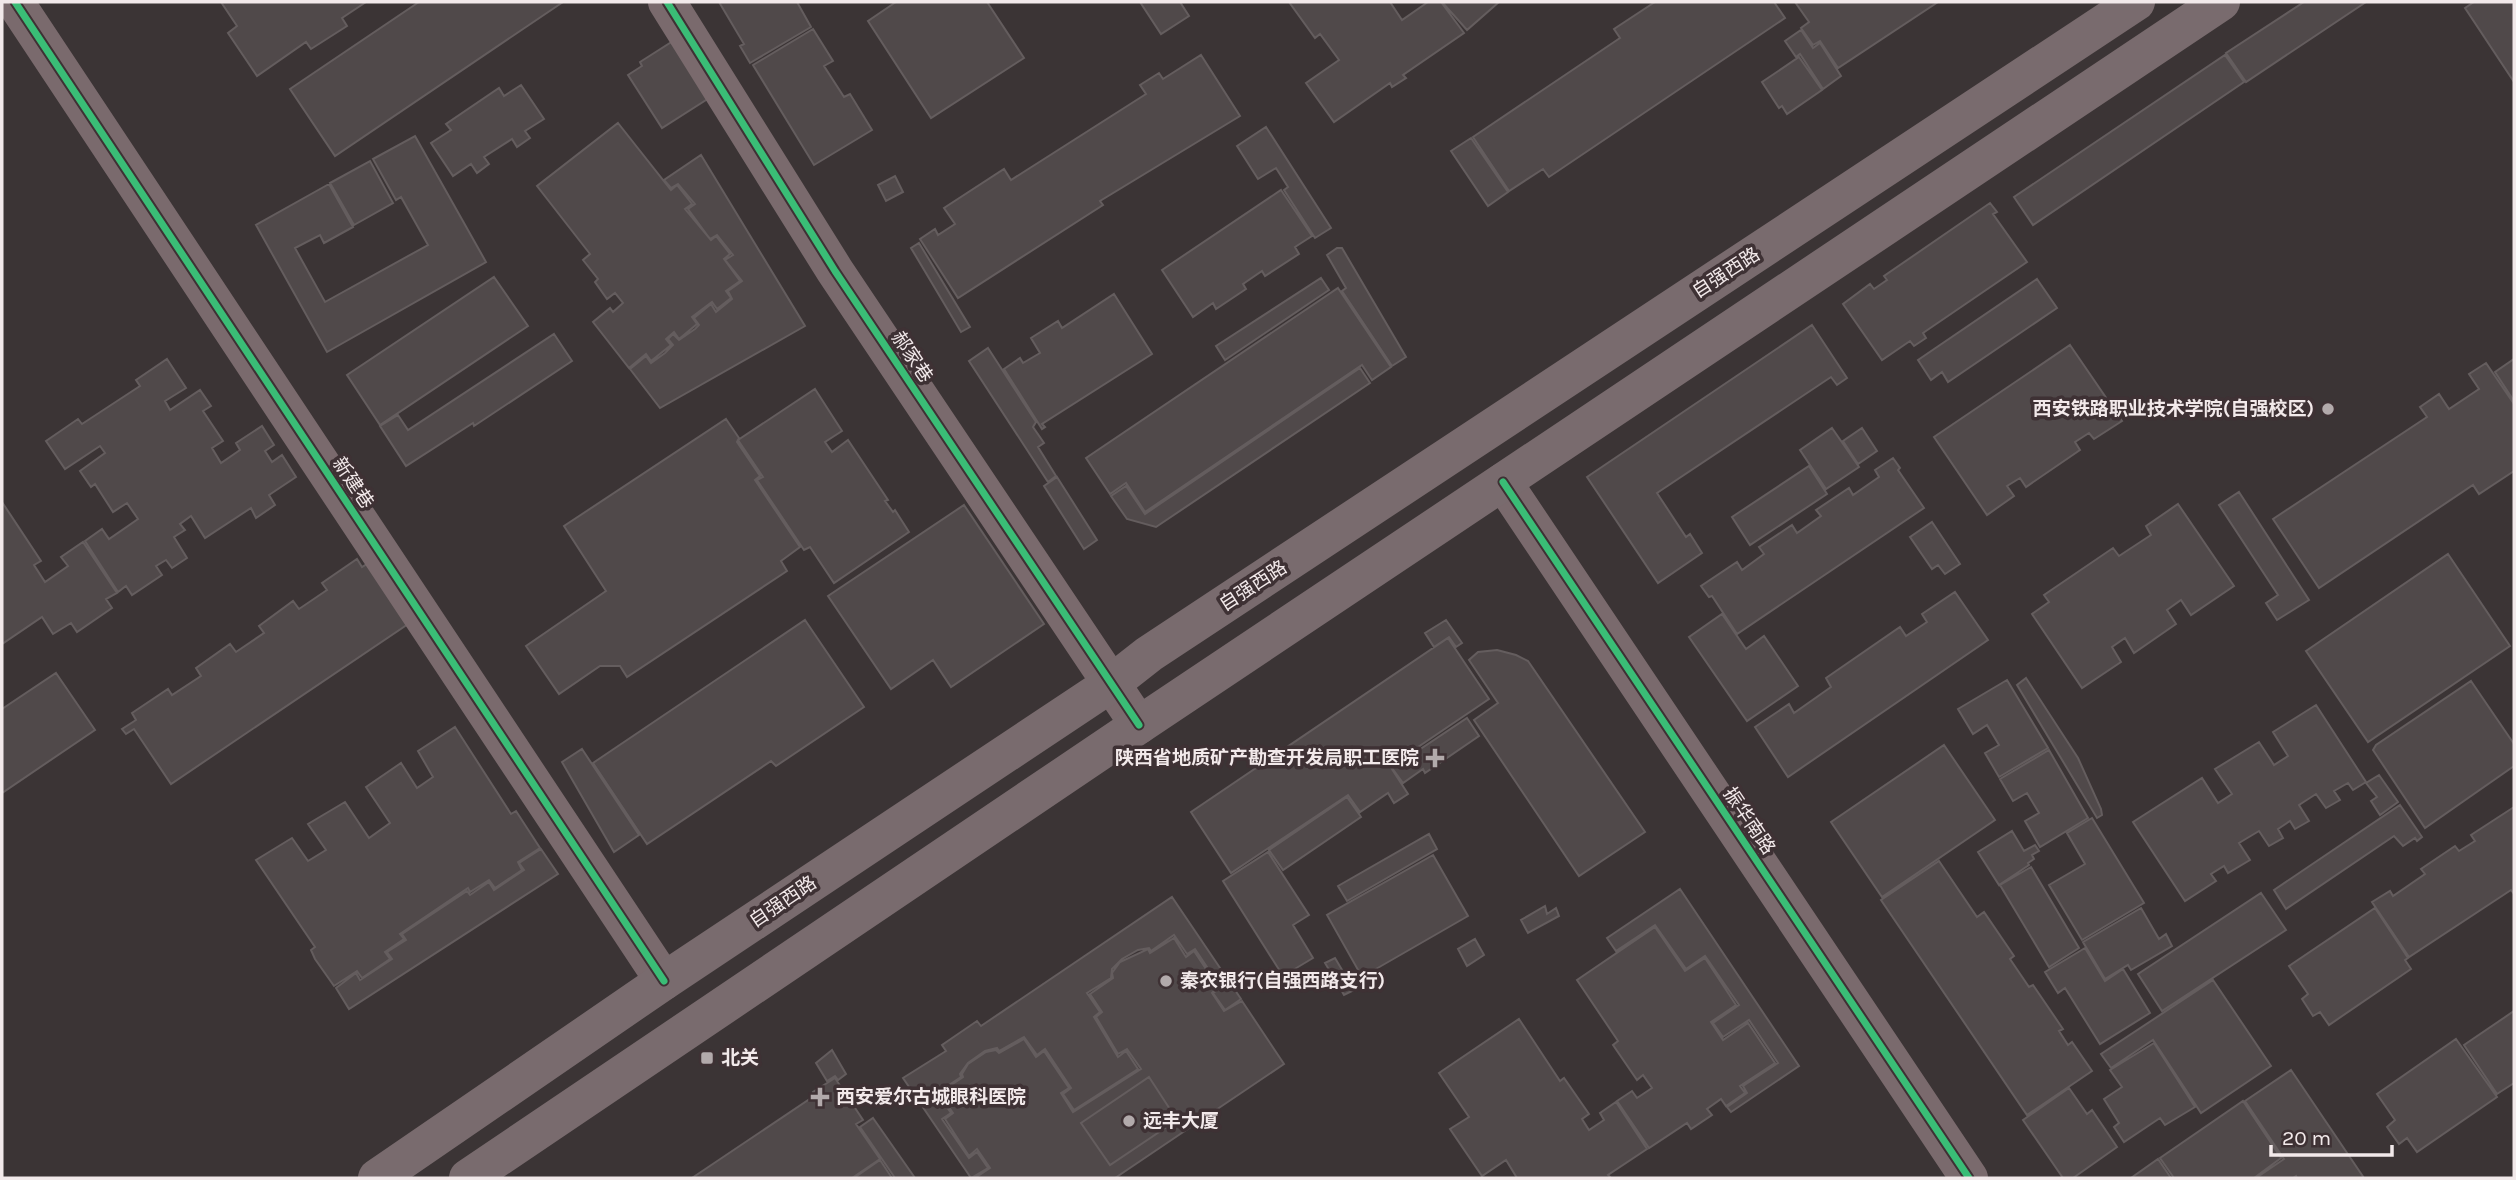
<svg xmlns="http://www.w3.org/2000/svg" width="2516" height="1180" font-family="Karla,'Noto Sans SC',sans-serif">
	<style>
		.building { fill: #50494a; stroke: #645d5e; stroke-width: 2 }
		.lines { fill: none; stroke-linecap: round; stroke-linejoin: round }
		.minor { stroke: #7a6a6d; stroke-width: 38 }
		.major { stroke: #796b6e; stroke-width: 38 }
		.cycleway-casing { stroke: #3e3134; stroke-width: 11 }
		.cycleway { stroke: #3abd76; stroke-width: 7 }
		.poi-dot { fill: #b2aaab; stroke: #3e3134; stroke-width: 2.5 }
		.labels { text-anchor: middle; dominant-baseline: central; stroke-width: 7; stroke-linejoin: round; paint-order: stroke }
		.street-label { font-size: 19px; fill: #f2e9ea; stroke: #3e3134 }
		.poi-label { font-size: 19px; font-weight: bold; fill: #f2e9ea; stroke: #3e3134; text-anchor: start }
	</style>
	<rect width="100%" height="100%" fill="#3b3435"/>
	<path class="building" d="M221,2h145l-24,16 5,8 -36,23 -5,-7 -49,34 -29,-43 9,-7z
		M419,2h144l-228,154 -45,-67z
		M719,2h78l14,25 -61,36 -10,-17 4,-2z
		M896,2h91l37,56 -93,60 -63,-97z
		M1140,2h40l9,14 -28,18z
		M1289,2h101l12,18 26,-18h13l23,31 -61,42 3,3 -14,9 -2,-4 -56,39 -28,-39 33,-23 -19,-26 -5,4z
		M1442,2h57l-32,28z
		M1655,2h119l11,16 -236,159 -6,-8 -34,22 -36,-54 147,-99 -6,-9z
		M1795,2h143l-100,66 -18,-27 -7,4 -12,-17 8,-6z
		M2304,2h62l-120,80 -20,-29z
		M2474,2h40v80l-49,-74z
		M813,29l20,32 -9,5 20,31 6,-3 22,36 -58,35 -61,-100z
		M1801,30l12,18 7,-5 21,33 -18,13 -23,-35 -4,3 -11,-16z
		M681,36l36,57 -55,35 -34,-53 14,-9 -2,-4z
		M1201,55l39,61 -140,85 3,4 -145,93 -38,-59 15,-10 3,6 17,-11 -11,-16 60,-39 7,11 135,-86 -6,-9 19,-12 4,6z
		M2225,55l19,27 -211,143 -19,-28z
		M1799,57l23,33 -35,24 -5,-8 -3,2 -17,-26z
		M521,85l23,34 -19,12 5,7 -13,9 -5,-8 -28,18 5,7 -12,9 -6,-9 -18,12 -22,-33 20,-13 -5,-6 53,-36 5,8z
		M618,123l53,67 6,-5 15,19 -7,5 26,31 5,-4 14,18 -6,5 16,22 -14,10 5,7 -14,11 -5,-7 -20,15 5,7 -18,15 -5,-7 -8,7 5,6 -20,16 -5,-7 -17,14 -36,-46 17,-14 3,4 10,-9 -8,-10 -8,6 -12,-17 3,-3 -15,-19 7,-6 -53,-68z
		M1266,127l65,101 -16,10 -31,-48 4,-3 -12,-19 -18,11 -21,-33z
		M415,136l71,126 -159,90 -71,-127 73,-41 24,43 -29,16 -4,-8 -25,13 30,54 103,-57 -27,-48 -5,3 -23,-41z
		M1471,138l37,54 -20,14 -37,-55z
		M701,155l104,171 -145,82 -30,-39 16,-13 5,7 14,-10 8,-8 -5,-6 5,-5 6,6 16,-11 4,-4 -5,-7 17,-14 5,8 16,-13 -4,-8 14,-10 -17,-21 8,-5 -16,-20 -7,4 -22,-30 7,-5 -17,-20 -7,4 -7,-8z
		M370,161l23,42 -39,22 -24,-42z
		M895,176l8,16 -17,9 -8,-16z
		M1281,190l31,46 -17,11 4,7 -34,22 -3,-5 -19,13 3,5 -30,20 -3,-6 -20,14 -31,-47z
		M1990,203l7,9 -4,2 34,48 -104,71 3,5 -12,8 -4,-5 -28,19 -39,-56 27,-20 4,5 13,-9 -3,-4z
		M919,243l51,84 -9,5 -50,-84z
		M1337,248h5l64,109 -14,9 -50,-75 4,-3 -19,-33z
		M494,277l34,49 -148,99 -33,-50z
		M1321,278l8,12 -104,70 -9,-14z
		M2037,279l20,29 -109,74 -6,-10 -11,8 -13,-20z
		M1338,288l53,79 -19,13 -10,-15 -217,147 -19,-29 -16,11 -24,-36z
		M1114,294l38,60 -110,70 3,3 -3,2 -38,-60 16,-11 3,5 17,-10 -9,-15 27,-17 4,7z
		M1812,325l35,53 -10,7 -6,-8 -174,116 29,44 4,-3 12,19 -44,30 -71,-106z
		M554,334l18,27 -98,65 -1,-3 -67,43 -26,-40 18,-11 10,15z
		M2070,345l52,76 -28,18 -5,-6 -14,9 5,8 -54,37 -6,-9 -13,8 7,10 -27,19 -53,-78z
		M988,348l48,74 -3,5 11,16 -6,4 18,29 -8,6 -79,-121z
		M167,359l19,29 -21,13 5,9 30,-20 11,16 -8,5 20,30 -11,7 9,15 19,-13 -4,-7 26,-17 12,19 -9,6 7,11 10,-7 14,22 -27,18 6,10 -19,13 -5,-10 -46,30 -14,-22 -11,8 5,6 -11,7 13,21 -15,10 -6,-8 -10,6 6,9 -30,20 -6,-9 -8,6 -33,-51 17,-12 7,10 29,-20 -11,-16 -14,9 -18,-28 -4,3 -11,-16 25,-18 -5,-7 -35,23 -19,-28 32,-22 4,5 58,-38 -4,-6z
		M2514,359v42l-19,-29z
		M2486,363l28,41v67l-35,23 -6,-9 -154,103 -46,-69 154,-102 -7,-10 19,-13 10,15 30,-20 -10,-15z
		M1360,368l10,15 -214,144 -29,-8 -16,-23 15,-10 19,28z
		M815,389l27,42 -17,11 7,10 16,-12 40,60 -3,1 8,11 2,-2 14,22 -75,51 -24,-36 -6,3 -47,-70 6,-3 -25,-37z
		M726,419l13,19 -2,4 23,34 -5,4 45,67 -19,14 6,10 -160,106 -7,-11h-20l-41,28 -33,-48 80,-55 -42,-65z
		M1832,428l27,39 -33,22 -26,-39z
		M1862,428l15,23 -19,13 -15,-23z
		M1893,458l7,10 -2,2 26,38 -187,126 -25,-38 -3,1 -8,-11 36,-24 5,8 22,-16 -5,-7 33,-22 5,8 24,-17 -5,-6 33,-22 4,7 26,-18 -4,-7z
		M1809,466l18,28 -77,51 -18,-28z
		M1057,477l40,63 -13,9 -40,-63z
		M2239,492l70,108 -32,20 -11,-17 12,-8 -59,-90z
		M2,502l39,59 -7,4 11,17 23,-16 -7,-9 22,-15 34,51 -11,6 6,9 -35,24 -6,-9 -18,11 -11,-17 -40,27z
		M2178,504l56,82 -43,29 -10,-15 -14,10 9,14 -42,29 -9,-15 -13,9 9,15 -39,26 -50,-74 17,-12 -5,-7 69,-47 6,8 32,-21 -5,-9z
		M964,505l80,119 -93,63 -18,-27 -42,29 -63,-93z
		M1932,522l28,42 -15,10 -7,-9 -6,4 -22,-32z
		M2448,554l62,92 -142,96 -62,-91z
		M376,558l41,60 -246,166 -37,-55 -8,5 -4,-5 14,-9 -4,-7 36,-24 4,6 29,-19 -5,-8 34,-24 6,8 28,-19 -5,-7 34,-25 6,8 28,-19 -5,-7 35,-24 5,8z
		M1955,592l33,48 -200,137 -33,-50 34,-23 5,9 37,-26 -5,-9 74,-51 6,9 21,-14 -5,-8z
		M1722,614l24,35 18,-13 34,50 -51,35 -58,-84z
		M805,620l59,87 -88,59 -5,-5 -124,83 -54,-81z
		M1446,620l16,23 -6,4 -7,-10 -15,10 -9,-14z
		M1448,638l41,61 -99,67 18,28 -14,9 -6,-10 -28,19 -12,-17 -117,78 -40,-61z
		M1497,650l19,5 12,6 117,171 -66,44 -105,-156 24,-17 -29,-43 9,-8z
		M56,673l39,57 -93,63v-84z
		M2026,678l52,80 23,51 1,6 -5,3 -80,-133z
		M2007,680l41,68 -49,29 -14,-24 14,-8 -12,-20 -14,9 -15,-25z
		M2471,681l43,63v22l-89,62 -52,-78 3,-5z
		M2316,705l50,77 -13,8 -5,-7 -14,8 6,9 -14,8 -10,-14 -17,11 10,16 -14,8 -5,-8 -12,8 5,9 -14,8 -10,-15 -20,12 11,17 -22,13 -4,-7 -13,8 5,7 -31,20 -52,-79 69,-44 16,25 14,-9 -17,-25 44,-27 15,23 14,-9 -15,-24z
		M1467,718l12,18 -54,37 -2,-4 -20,14 -11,-15z
		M455,727l56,87 5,-3 24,37 -22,14 4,8 -27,18 -6,-8 -19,12 -2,-4 -68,46 4,5 -19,13 5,7 -28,19 -5,-7 -23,15 -19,-27 -4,-9 4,-3 -59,-87 36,-22 16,23 18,-11 -18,-26 37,-22 24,36 21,-15 -24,-36 35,-24 16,25 16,-11 -15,-26z
		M1944,745l51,75 -113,77 -51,-75z
		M582,749l57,86 -25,17 -52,-90z
		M2049,750l39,68 -48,29 -15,-26 14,-8 -12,-20 -14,8 -13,-22z
		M2379,775l19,27 -18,13 -9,-14 6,-4 -11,-14z
		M1347,797l14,20 -78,53 -14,-20z
		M2400,805l22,32 -5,4 -2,-3 -12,8 -9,-10 -108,73 -12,-19z
		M2514,807v87l-3,-4 -102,67 -37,-55 18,-11 3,5 32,-22 -4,-5 34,-23 4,5 16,-10 -4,-6z
		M2092,818l52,85 -62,37 -33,-55 36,-21 -18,-31z
		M2012,831l12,20 11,-6 4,6 -7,4 2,4 -6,4 1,2 -30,20 -21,-33z
		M1429,834l8,15 -90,52 -9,-15z
		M541,849l17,25 -209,135 -13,-21 20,-15 4,7 32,-21 -5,-7 19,-12 -4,-6 65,-43 3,4 19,-13 5,8 30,-20 -5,-7z
		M1268,852l41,63 -16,10 20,33 -30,18 -60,-95z
		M1433,855l35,61 -106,61 -35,-62z
		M1939,861l38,56 7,-5 30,44 -4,3 19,28 4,-2 30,44 -4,2 9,14 4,-3 20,29 -65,44 -146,-215z
		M2031,867l48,81 -30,19 -49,-82z
		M1680,889l119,177 -68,46 -4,-5 20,-14 -4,-7 35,-23 -29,-43 -26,17 -10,-14 26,-18 -34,-49 -19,13 -31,-44 -39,26 -9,-13z
		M2261,893l25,37 -124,81 -24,-37z
		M1172,897l69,102 -16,11 -12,-17 8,-5 -26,-39 -8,5 -13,-19 -23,16 -2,-3 -11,2 -16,9 -10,10 -1,9 -24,15 13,19 -6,5 24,40 8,-6 12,18 -64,41 -11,-16 8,-6 -26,-39 -8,6 -13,-18 -25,14 -2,-3 -12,3 -17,12 -8,11 1,3 -24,16 14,20 -9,6 27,39 8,-6 11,16 -17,10 -68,-100 43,-27 -4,-6 35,-24 4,5z
		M1545,906l2,8 9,-6 3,8 -31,17 -7,-13z
		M2141,908l18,31 7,-5 6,12 -41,24 -3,-5 -23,14 -22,-37z
		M2375,908l33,50 -3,2 6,9 -82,56 -9,-13 -7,4 -11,-17 6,-5 -19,-28z
		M1655,927l30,44 20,-13 31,47 -25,17 12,18 25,-17 27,40 -35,23 5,7 -19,13 -5,-7 -14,10 5,6 -21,14 -4,-6 -38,25 -32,-47 15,-10 5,7 15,-10 -9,-13 -6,5 -24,-35 5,-4 -41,-61z
		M1174,938l12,19 8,-6 24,36 -6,6 12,18 18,-10 42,63 -169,114h-140l15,-10 -13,-19 -8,7 -24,-37 8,-6 -14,-20 24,-16 -1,-3 6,-10 18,-12 10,-2 3,3 25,-14 12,18 8,-6 25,37 -8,5 12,19 68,-43 -14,-20 -9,5 -22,-37 6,-5 -12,-18 23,-16 -1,-5 8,-11 28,-13 2,4z
		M1475,939l9,16 -17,11 -9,-17z
		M2085,948l20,33 18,-12 27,44 -50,31 -35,-56 -7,5 -13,-21z
		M1335,958l19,32 -10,5 -19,-32z
		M2213,980l58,86 -70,47 -48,-73 -42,28 -10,-14z
		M2514,1011v72l-17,11 -33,-49z
		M1519,1019l41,62 4,-3 25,36 -7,5 7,11 15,-10 -4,-7 16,-11 31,47 -39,26 3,3h-94l-11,-18 -24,16 -32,-47 19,-12 -30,-44z
		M2456,1039l41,58 -80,55 -10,-14 -8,6 -12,-17 8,-7 -18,-26z
		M2154,1043l41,64 -30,18 -5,-7 -36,24 -10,-15 5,-4 -15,-24 18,-12 -12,-17z
		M832,1050l14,24 -8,6 -3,-4 -8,5 -11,-18z
		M2291,1070l73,108h-67l-1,-2 -3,2h-37l28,-19 -39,-58z
		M1149,1077l28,43 -67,45 -29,-42z
		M835,1078l28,42 -7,4 24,35 -28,19h-160l122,-82 -1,-4z
		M2069,1088l18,26 5,-4 25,37 -44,31h-10l-40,-58z
		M2243,1101l38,57 -27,20h-80l-14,-20z
		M873,1118l42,60h-20l-35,-51z
		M2158,1159l13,19h-40z
		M880,1160l12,18h-38z"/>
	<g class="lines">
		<path class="minor" d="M15,2l649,979
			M667,2l168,269 304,454
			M1503,482l466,696"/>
		<path class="major" d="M377,1178l287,-197 448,-298 37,-29 987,-652
			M468,1178l671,-453 1082,-723"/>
		<defs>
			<path id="cycleway" d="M15,2l649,979
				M667,2l168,269 304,454
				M1503,482l466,696"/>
		</defs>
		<use href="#cycleway" class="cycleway-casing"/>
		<use href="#cycleway" class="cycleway"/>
	</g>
	<g class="poi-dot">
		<circle cx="2328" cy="409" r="7"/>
		<path d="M1431.5 747.5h7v7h7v7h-7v7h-7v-7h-7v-7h7z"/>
		<circle cx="1166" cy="981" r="7"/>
		<rect x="700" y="1051" width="14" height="14" rx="3.5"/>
		<path d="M816.5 1086.5h7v7h7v7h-7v7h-7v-7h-7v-7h7z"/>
		<circle cx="1129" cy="1121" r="7"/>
	</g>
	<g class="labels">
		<g class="street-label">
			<text transform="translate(1726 273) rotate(-33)">自强西路</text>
			<text transform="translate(912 357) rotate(56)">郝家巷</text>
			<text transform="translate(353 483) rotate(56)">新建巷</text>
			<text transform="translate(1253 586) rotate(-33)">自强西路</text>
			<text transform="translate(1749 821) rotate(56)">振华南路</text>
			<text transform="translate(783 902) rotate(-34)">自强西路</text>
		</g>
		<g class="poi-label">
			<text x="2314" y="409" text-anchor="end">西安铁路职业技术学院(自强校区)</text>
			<text x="1419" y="758" text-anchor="end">陕西省地质矿产勘查开发局职工医院</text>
			<text x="1180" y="981">秦农银行(自强西路支行)</text>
			<text x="721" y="1058">北关</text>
			<text x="836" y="1097">西安爱尔古城眼科医院</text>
			<text x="1143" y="1121">远丰大厦</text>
		</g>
	</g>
	<rect width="2516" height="1180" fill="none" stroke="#f2e9ea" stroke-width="7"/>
	<path d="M2271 1145v10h121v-10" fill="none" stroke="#f2e9ea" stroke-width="3.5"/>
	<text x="2282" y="1145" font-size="21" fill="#f2e9ea" stroke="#3e3134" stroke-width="5" paint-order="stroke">20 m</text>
</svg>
